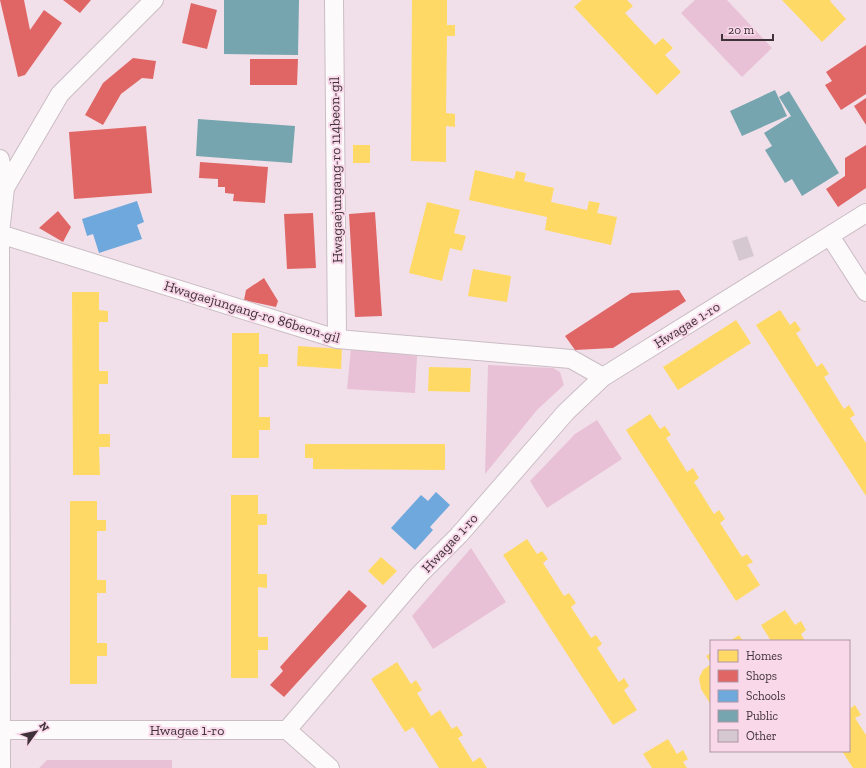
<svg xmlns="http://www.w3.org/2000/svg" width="866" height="768" font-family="'Zilla Slab',serif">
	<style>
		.green { fill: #e8c1d7 }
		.homes { fill: #ffd966 }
		.shops { fill: #e06666 }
		.schools { fill: #6fa8dc }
		.public { fill: #76a5af }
		.building { fill: #d6c8d0 }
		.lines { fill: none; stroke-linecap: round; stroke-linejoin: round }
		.street-casing { stroke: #cbbdc4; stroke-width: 20 }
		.street { stroke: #fdfafc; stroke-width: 18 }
		.labels { text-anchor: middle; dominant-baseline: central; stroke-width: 4; stroke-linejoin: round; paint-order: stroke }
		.street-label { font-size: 14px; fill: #3f3239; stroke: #f9d8ea }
	</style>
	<rect width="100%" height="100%" fill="#f1e0e9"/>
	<path class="green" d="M695,0h32l45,48 -30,29 -61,-64z
		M351,348l66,8 -2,37 -68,-4z
		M488,365l65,3 7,4 4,13 -27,25 -52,64z
		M597,420l25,39 -75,49 -17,-27 45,-47z
		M471,548l35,54 -73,47 -21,-33z
		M47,760h125v8h-133z"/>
	<path class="homes" d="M412,0h35v25h8v11h-8l-1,77 9,1v13l-9,-1v36l-35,-1z
		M582,0h45l6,6 -8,7 30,32 8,-7 10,10 -8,7 16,17 -24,23 -83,-88z
		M782,0h49l-1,1 16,18 -24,23z
		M353,145h17v18h-17z
		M475,170l39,9 2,-8 10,2 -2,8 30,7 -3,14 36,8 2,-9 11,2 -3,10 20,4 -6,28 -66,-15 2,-13 -78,-17z
		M427,202l33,8 -6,23 12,3 -4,15 -12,-3 -8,33 -33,-8z
		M473,269l38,7 -4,26 -39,-6z
		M72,292h27v18l9,1v11h-9v49h9v13h-9v50h11v13h-11l1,28h-27z
		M780,310l10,15 5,-4 6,9 -5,3 21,34 5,-4 7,11 -5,3 20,32 5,-4 6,10 -5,3 16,25v53l-110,-171z
		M736,320l15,23 -73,47 -15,-23z
		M232,333h27v21h9v13h-9v50h11v13h-11v28h-27z
		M298,346l44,3 -1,20 -44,-3z
		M429,367l42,1 -1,24 -42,-1z
		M650,414l10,15 5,-3 6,9 -5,3 21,34 6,-4 6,10 -5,4 20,32 5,-4 6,9 -5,4 22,34 5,-3 6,8 -6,3 13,20 -24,16 -110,-171z
		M305,444h140v26l-132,-1v-11h-8z
		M231,495h27v19h9v11h-9v49h9v14l-9,-1v50h10v13h-10v28h-27z
		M70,501h27v19h9v11h-9v49h9v13h-9v50h10v13h-10v28h-27z
		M527,539l10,15 5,-3 6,8 -5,4 21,33 5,-3 7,10 -5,4 20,31 5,-3 6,9 -5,4 22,34 5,-4 5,8 -5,4 13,20 -24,15 -110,-170z
		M381,557l16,14 -14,14 -15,-14z
		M785,610l10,15 6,-4 5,9 -5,4 4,7h-34l-10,-16z
		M739,635l4,6h-13z
		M711,653v10l-5,-7z
		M397,662l14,22 5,-4 6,10 -5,3 14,23 9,-6 12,19 5,-3 6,9 -5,3 15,24 7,-5 7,11h-48l-26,-41 -8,5 -34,-53z
		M711,664v41l-10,-16 -2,-11 4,-8z
		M855,705l6,10 -6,3 11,17v33h-13l-11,-17h7v-42z
		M668,739l9,15 6,-4 5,9 -5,3 4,6h-35l-9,-14z"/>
	<path class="shops" d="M0,0h24l6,30 14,-20 18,13 -37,52 -7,2z
		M63,0h28l-11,13z
		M191,3l26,7 -10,39 -25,-6z
		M866,45v49l-25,16 -16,-25 7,-4 -6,-9z
		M133,58l23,3 -3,18 -11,-1 -21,16 -18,31 -18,-10 18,-32z
		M250,59h48l-1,26h-47z
		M866,98v27l-12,-19z
		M146,126l6,67 -78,6 -5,-67z
		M866,145v43l-28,19 -12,-18 19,-13v-18z
		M200,162l68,5 -3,36 -32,-2 1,-7 -9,-1v-6h-7v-8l-19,-1z
		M58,211l13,16 -8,15 -24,-14z
		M375,212l7,104 -27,1 -6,-103z
		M313,213l3,55 -29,1 -3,-55z
		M264,278l14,23 -2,6 -32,-7 2,-10z
		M679,290l7,11 -73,47 -38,2 -10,-14 66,-43z
		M349,590l18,16 -83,91 -14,-12 13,-14 -3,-4z"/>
	<path class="schools" d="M137,201l7,21 -7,3 5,14 -43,14 -6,-19 -6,2 -5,-17z
		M436,492l14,13 -20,22 3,3 -18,20 -24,-22 30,-33 7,6z"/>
	<path class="public" d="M224,0h75l-1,55 -74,-1z
		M775,90l12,26 -45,20 -12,-25z
		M789,91l50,82 -37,23 -10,-17 -7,4 -20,-33 7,-4 -8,-13 27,-17 -12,-19z
		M198,119l97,7 -3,37 -96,-7z"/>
	<path class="building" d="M747,236l7,20 -15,5 -7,-20z"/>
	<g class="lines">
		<defs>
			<path id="street" d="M334,0l3,339
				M0,159l5,29
				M0,233l5,-45 55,-94 94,-94
				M0,234l337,105 234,20 32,18
				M830,236l36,56
				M0,244l1,524
				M0,730h287l133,-156 39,-39 107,-123 37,-35 263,-164
				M287,730l43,38"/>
		</defs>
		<use href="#street" class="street-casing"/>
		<use href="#street" class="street"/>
	</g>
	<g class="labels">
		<g class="street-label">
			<text transform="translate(336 170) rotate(-91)">Hwagaejungang-ro 114beon-gil</text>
			<text transform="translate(252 312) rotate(17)">Hwagaejungang-ro 86beon-gil</text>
			<text transform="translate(687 325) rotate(-32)">Hwagae 1-ro</text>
			<text transform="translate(450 543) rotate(-47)">Hwagae 1-ro</text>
			<text x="187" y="730">Hwagae 1-ro</text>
		</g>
	</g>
	<rect x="710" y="640" width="140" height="112" fill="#f9d8ea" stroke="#af96a3"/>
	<rect x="718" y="650" width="20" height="12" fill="#ffd966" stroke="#af96a3"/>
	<text x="746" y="660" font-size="12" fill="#3f3239">Homes</text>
	<rect x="718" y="670" width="20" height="12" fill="#e06666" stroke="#af96a3"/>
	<text x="746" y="680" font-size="12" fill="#3f3239">Shops</text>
	<rect x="718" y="690" width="20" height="12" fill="#6fa8dc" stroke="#af96a3"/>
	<text x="746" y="700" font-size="12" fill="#3f3239">Schools</text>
	<rect x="718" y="710" width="20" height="12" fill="#76a5af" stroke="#af96a3"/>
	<text x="746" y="720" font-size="12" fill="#3f3239">Public</text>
	<rect x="718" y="730" width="20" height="12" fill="#d6c8d0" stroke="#af96a3"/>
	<text x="746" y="740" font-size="12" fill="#3f3239">Other</text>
	<g transform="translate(36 732) rotate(57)" stroke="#f9d8ea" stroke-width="3" paint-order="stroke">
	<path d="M0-3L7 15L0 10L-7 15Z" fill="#3f3239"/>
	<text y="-6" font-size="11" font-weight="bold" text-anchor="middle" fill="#3f3239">N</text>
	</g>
	<path d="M722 34v6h51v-6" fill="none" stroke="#3f3239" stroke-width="2"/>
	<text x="728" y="34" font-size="12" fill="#3f3239" stroke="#f9d8ea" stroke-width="3" paint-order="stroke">20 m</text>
</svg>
